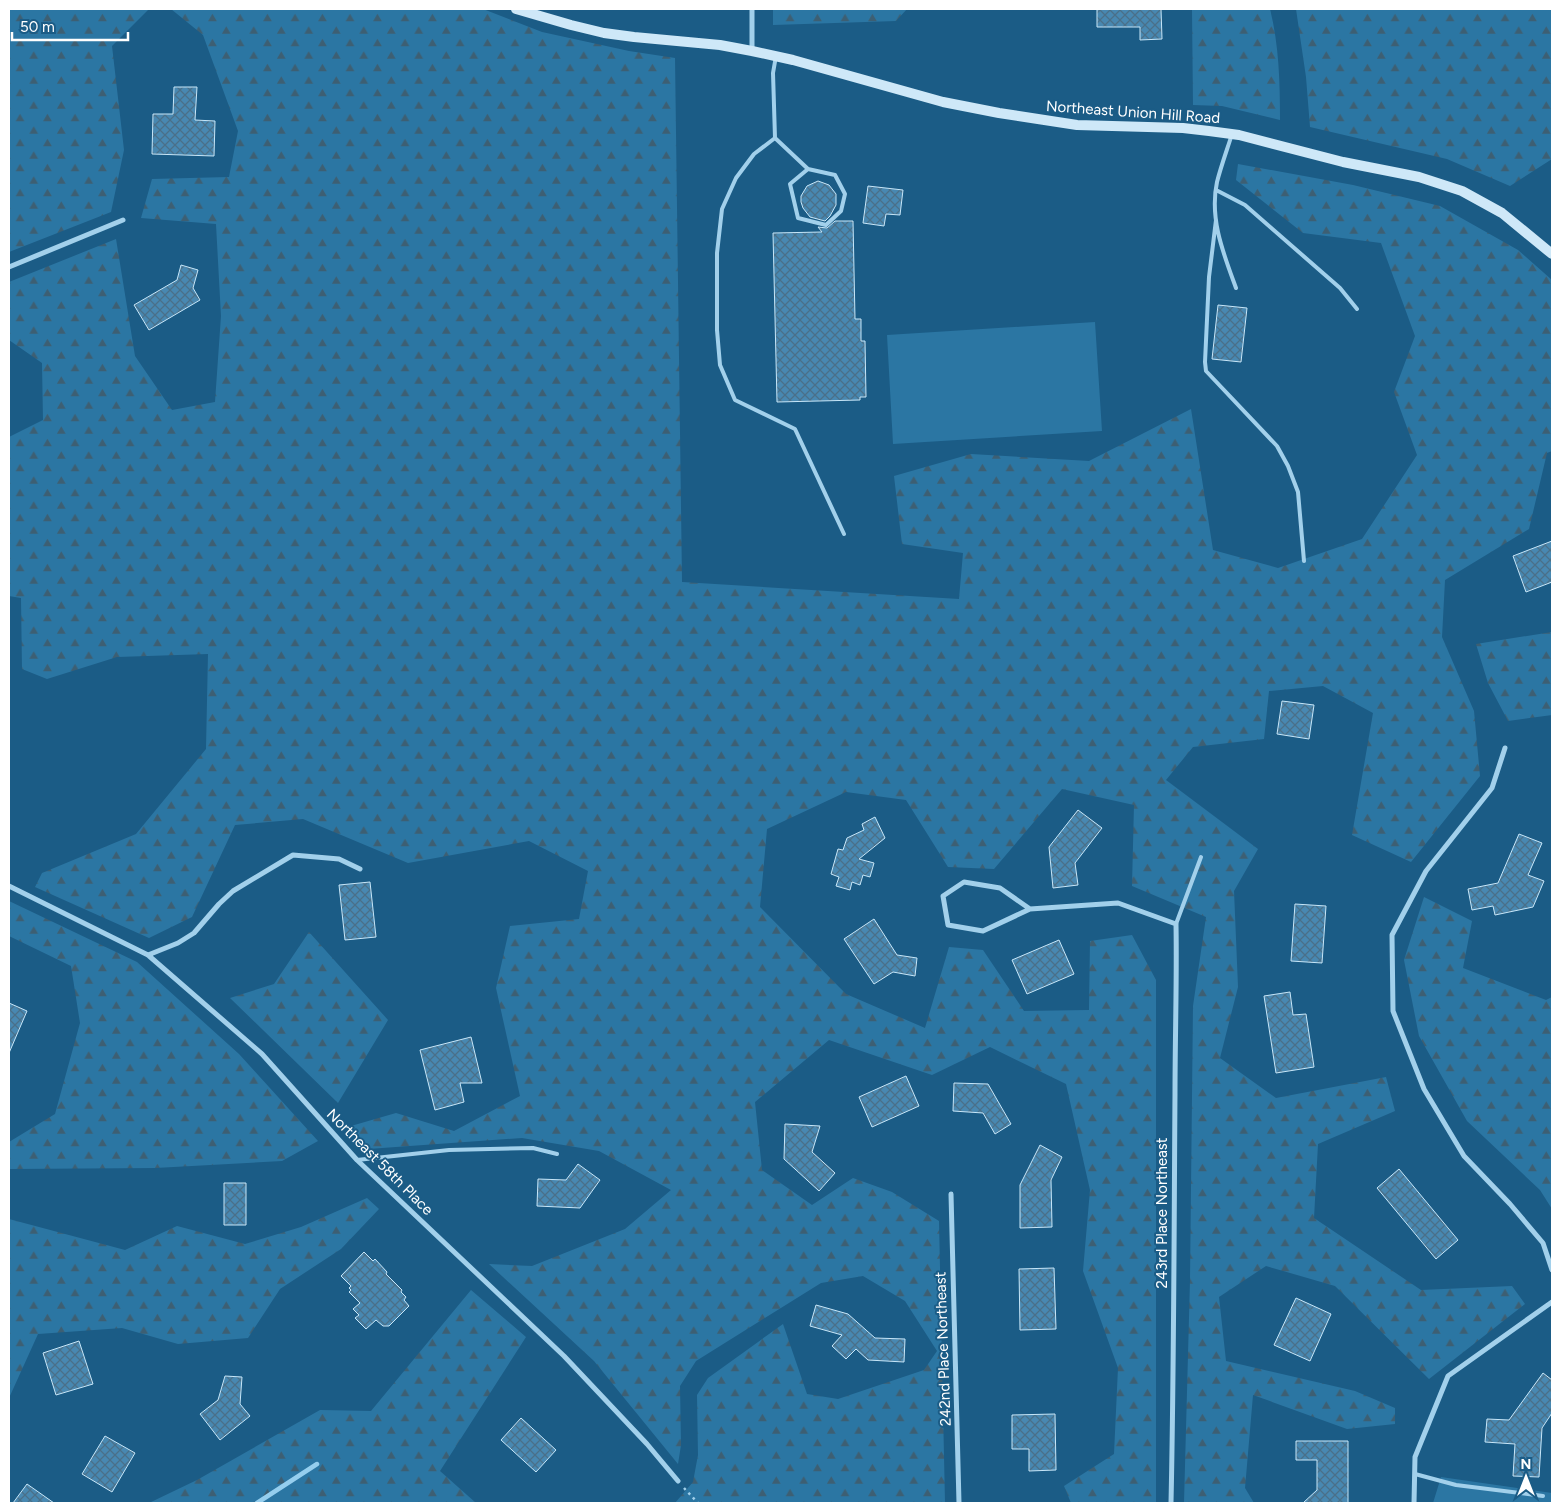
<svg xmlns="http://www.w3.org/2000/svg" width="1561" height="1512" font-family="Figtree,sans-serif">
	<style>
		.grass { fill: #2b76a3 }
		.forest { fill: url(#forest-firs) }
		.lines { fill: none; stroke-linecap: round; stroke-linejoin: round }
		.stream { stroke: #95ceee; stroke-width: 4.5 }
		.building { fill: url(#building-cross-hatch); stroke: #c7e6f8 }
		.path { stroke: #a2d0eb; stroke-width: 2.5; stroke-dasharray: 2.5 4; stroke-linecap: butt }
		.lane { stroke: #a2d0eb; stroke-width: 4 }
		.street { stroke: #a2d0eb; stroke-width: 5 }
		.secondary { stroke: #cee8f8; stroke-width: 10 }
		.labels { text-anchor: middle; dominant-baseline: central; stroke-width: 4; stroke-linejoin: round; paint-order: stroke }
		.street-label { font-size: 15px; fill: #fff; stroke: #1b5c86 }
	</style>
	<defs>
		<pattern id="forest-firs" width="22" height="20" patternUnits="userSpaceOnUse" patternTransform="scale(1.25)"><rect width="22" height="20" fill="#2b76a3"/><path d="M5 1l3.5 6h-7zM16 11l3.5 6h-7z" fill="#3d5f73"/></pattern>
		<pattern id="building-cross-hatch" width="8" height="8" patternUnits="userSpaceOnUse" patternTransform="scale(1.25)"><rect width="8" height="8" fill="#4888b1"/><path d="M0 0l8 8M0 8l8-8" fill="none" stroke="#4a7089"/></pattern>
	</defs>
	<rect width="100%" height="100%" fill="#1b5c86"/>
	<path class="grass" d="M1095,322l7,109 -209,13 -6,-109z
		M1441,1477l111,16v10h-119z"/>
	<path class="forest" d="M9,9h140l-37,37 12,104 -13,62 -102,40z
		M171,9h312l59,23 87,19 46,7 7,524 277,17 4,-46 -61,-9 -8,-68 77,-22 118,7 102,-52 22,141 65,18 84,-29 55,-84 -23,-63 21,-56 -34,-93 -78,-10 -67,-53 2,-16 115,21 87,21 78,44 34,30v171l-5,2 -18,76 -84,51 -3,57 32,74 6,65 -69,86 -59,-27 21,-122 -50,-27 -54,5 -5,48 -71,8 -27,33 92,69 -24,42 4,96 -18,71 56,40 110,-21 9,34 -77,33 -4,74 107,72 91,-4 13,18 -96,75 -94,-93 -69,-20 -47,31 7,64 129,30 40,17v16l-48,5 -94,-34 -8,93 9,15h-70l6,-222 3,-275 13,-89 -74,-31 2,-81 -72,-16 -68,80 -46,-2 -42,-67 -60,-8 -79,37 -7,78 86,87 79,34 24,-81 34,3 41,61 65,-1 1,-69 42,-6 24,45v523h-85l-7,-17 50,-32 4,-86 -35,-97 7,-81 -24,-106 -76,-37 -58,28 -103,-35 -74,62 7,68 50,35 41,-27 39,14 47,29 6,282h-270l18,-21 5,-27 -1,-60 11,-17 75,-54 24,70 31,5 86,-29 13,-19 -32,-50 -42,-25 -42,7 -125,78 -16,25 1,59 -3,19 -84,-103 -105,-97 43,2 93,-37 46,-39 -72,-39 -77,-13 -154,11 -17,-23 45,-13 58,18 66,-35 -24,-108 14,-62 69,-7 9,-48 -59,-30 -121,22 -105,-44 -68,6 -43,92 -43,21 -114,-51 7,-14 94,-39 70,-85 2,-95 -91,3 -70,22 -25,-10 -1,-71 -12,-2v-159l34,-17 -1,-57 -33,-23v-58l107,-43 19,117 37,54 43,-8 6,-86 -5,-92 -75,-6 11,-39 77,-2 9,-46 -35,-96z
		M773,9h134l-11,12 -123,4z
		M1192,9h78c9,36 10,73 10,111l-58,-14 -29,-1z
		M1296,9h256v150l-42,27 -63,-27 -137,-32 -4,-50z
		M1552,632v83l-44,6 -20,-38 -12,-39z
		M1424,897l48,24 -9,47 83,32 6,-3v212l-12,-19 -73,-69 -48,-85 -15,-76z
		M9,901l128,61 102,92 79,87 -36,20 -127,7 -146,1v-27l46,-28 25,-91 -9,-57 -62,-30z
		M309,932l79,88 -50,83 -108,-105 44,-14z
		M367,1198l12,11 -38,40 -61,40 -32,49 -70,6 -56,-16 -84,6 -29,64v-179l116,31 52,-24 68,18 56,-17z
		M471,1290l55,47 -86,134 36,32h-327l48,-23 123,-70 51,1z"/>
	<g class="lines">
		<path class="stream" d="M257,1503l60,-39"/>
	</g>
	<path class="building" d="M1097,9h64l1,30 -22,1v-13h-43z
		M174,87h23l-2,33 20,1 -1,35 -62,-2 1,-40h20z
		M818,181l11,4 7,9v11l-6,11 -5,5 -15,-4 -7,-9 -2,-6v-6l6,-10z
		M868,186l35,4 -3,25 -14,-1 -2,12 -21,-3z
		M835,221h18l2,98h6v22h4l1,56h-6v3l-83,2 -4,-169 49,-1 -4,-5 9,1z
		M181,265l17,5 -5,18 7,12 -51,30 -15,-25 43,-25z
		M1218,305l29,3 -6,54 -29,-3z
		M1552,541v41l-26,10 -13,-36z
		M1282,701l32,4 -5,34 -32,-5z
		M1078,810l24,18 -27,35 3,22 -25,3 -4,-41z
		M875,817l10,21 -26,21 15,4 -4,14 -7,-2 -3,10 -8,-3 -2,8 -14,-4 3,-9 -8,-3 7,-25 5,1 4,-12 17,-8 -2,-6z
		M1519,834l23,9 -14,32 16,6 -11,26 -38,8 -2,-9 -21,4 -4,-21 30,-6z
		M370,882l6,55 -31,3 -6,-55z
		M1295,904l31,2 -4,57 -31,-2z
		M874,919l23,36 20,3 -2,18 -22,-4 -19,12 -30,-45z
		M1059,940l15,34 -47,20 -15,-34z
		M1290,992l3,23 13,-1 8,53 -38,6 -12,-77z
		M9,1003l18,8 -18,42z
		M471,1037l11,46h-22l4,19 -29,8 -15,-60z
		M906,1076l13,30 -47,21 -13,-30z
		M954,1083l34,1 23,40 -16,10 -12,-21 -30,-2z
		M785,1124l35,2 -8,26 23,21 -16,18 -35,-32z
		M1040,1145l22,12 -11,23 1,47 -32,1v-43z
		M578,1164l22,16 -20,28 -43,-2 1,-27 28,1z
		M1399,1169l59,71 -22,19 -59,-71z
		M224,1183h22v42h-22z
		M364,1252l9,9 2,-2 12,13 -1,2 16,16 -1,2 5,5 -2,3 5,6 -20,20h-6l-7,-6 -10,9 -11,-11 4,-3 -6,-6 7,-6 -11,-11 2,-2 -2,-2 2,-2 -10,-10z
		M1054,1268l2,61 -36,1 -1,-61z
		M1296,1298l35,16 -21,47 -36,-16z
		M816,1305l32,9 27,24 30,1 -1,23 -36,-2 -12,-11 -10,10 -14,-13 10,-11 -32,-9z
		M79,1341l14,43 -37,11 -13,-42z
		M1543,1373l9,7v33l-10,15 -3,49 -26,-1 2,-32 -30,-2 2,-23 22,1z
		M225,1376l17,1 -2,27 10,12 -30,24 -20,-26 18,-14z
		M1055,1414l1,56 -27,1v-22h-17v-34z
		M521,1418l35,32 -20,22 -35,-32z
		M105,1436l30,17 -23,39 -30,-18z
		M1296,1441h52v62h-45l14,-13v-30h-21z
		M27,1484l27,19h-41z"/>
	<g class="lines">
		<path class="path" d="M684,1488l14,15"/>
		<path class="lane" d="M776,56l-3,17 2,65 -21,16 -18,24 -14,31 -5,44v77l3,35 15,35 60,29 49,105
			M1232,134c-5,16 -11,32 -15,48 -8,37 7,73 19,106
			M775,138l33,31 27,6 10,19 -4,17 -15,14 -28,-7 -8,-34 18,-15
			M1216,190l29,15 95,83 17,21
			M1216,220l-7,57 -4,85 1,9 71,75 11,20 10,26 6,69
			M1176,924l25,-67
			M357,1160l92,-10 84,-2 24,6
			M1415,1474l41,11 87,11"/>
		<path class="street" d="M752,9v41
			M9,267l114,-47
			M1505,748l-13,40 -66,83 -34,64 1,76 31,78 40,67 46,48 33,39 9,27
			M9,886l139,69 114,99 95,106 207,196 83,88 31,37
			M1030,909l-47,22 -35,-6 -5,-29 21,-14 36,6 30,21 88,-6 58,21c1,56 -1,113 -1,170 -1,136 -1,273 -4,409
			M148,955l30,-12 16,-10 25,-29 14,-13 60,-36 46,4 21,10
			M951,1194l8,309
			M1414,1503l1,-46 33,-81 104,-74"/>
		<path class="secondary" d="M516,9l55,16 33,8 30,4 86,8 32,6 41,9 150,42 56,11 78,12 106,3 26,3 30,4 104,27 76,15 43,14 40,22 50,41"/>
	</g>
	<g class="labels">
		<g class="street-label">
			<text transform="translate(1133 112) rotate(4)">Northeast Union Hill Road</text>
			<text transform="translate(380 1162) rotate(45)">Northeast 58th Place</text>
			<text transform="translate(1162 1213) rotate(-90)">243rd Place Northeast</text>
			<text transform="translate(943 1349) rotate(-92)">242nd Place Northeast</text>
		</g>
	</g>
	<rect width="1561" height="1512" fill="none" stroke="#ffffff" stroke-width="20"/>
	<g transform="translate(1526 1477)" stroke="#1b5c86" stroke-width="4" paint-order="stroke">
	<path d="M0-4L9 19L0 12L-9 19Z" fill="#ffffff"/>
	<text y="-8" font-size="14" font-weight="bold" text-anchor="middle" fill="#ffffff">N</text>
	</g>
	<path d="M12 32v8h116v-8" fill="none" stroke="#ffffff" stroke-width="2.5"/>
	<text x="20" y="32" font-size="15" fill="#ffffff" stroke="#1b5c86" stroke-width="4" paint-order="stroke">50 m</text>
</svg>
